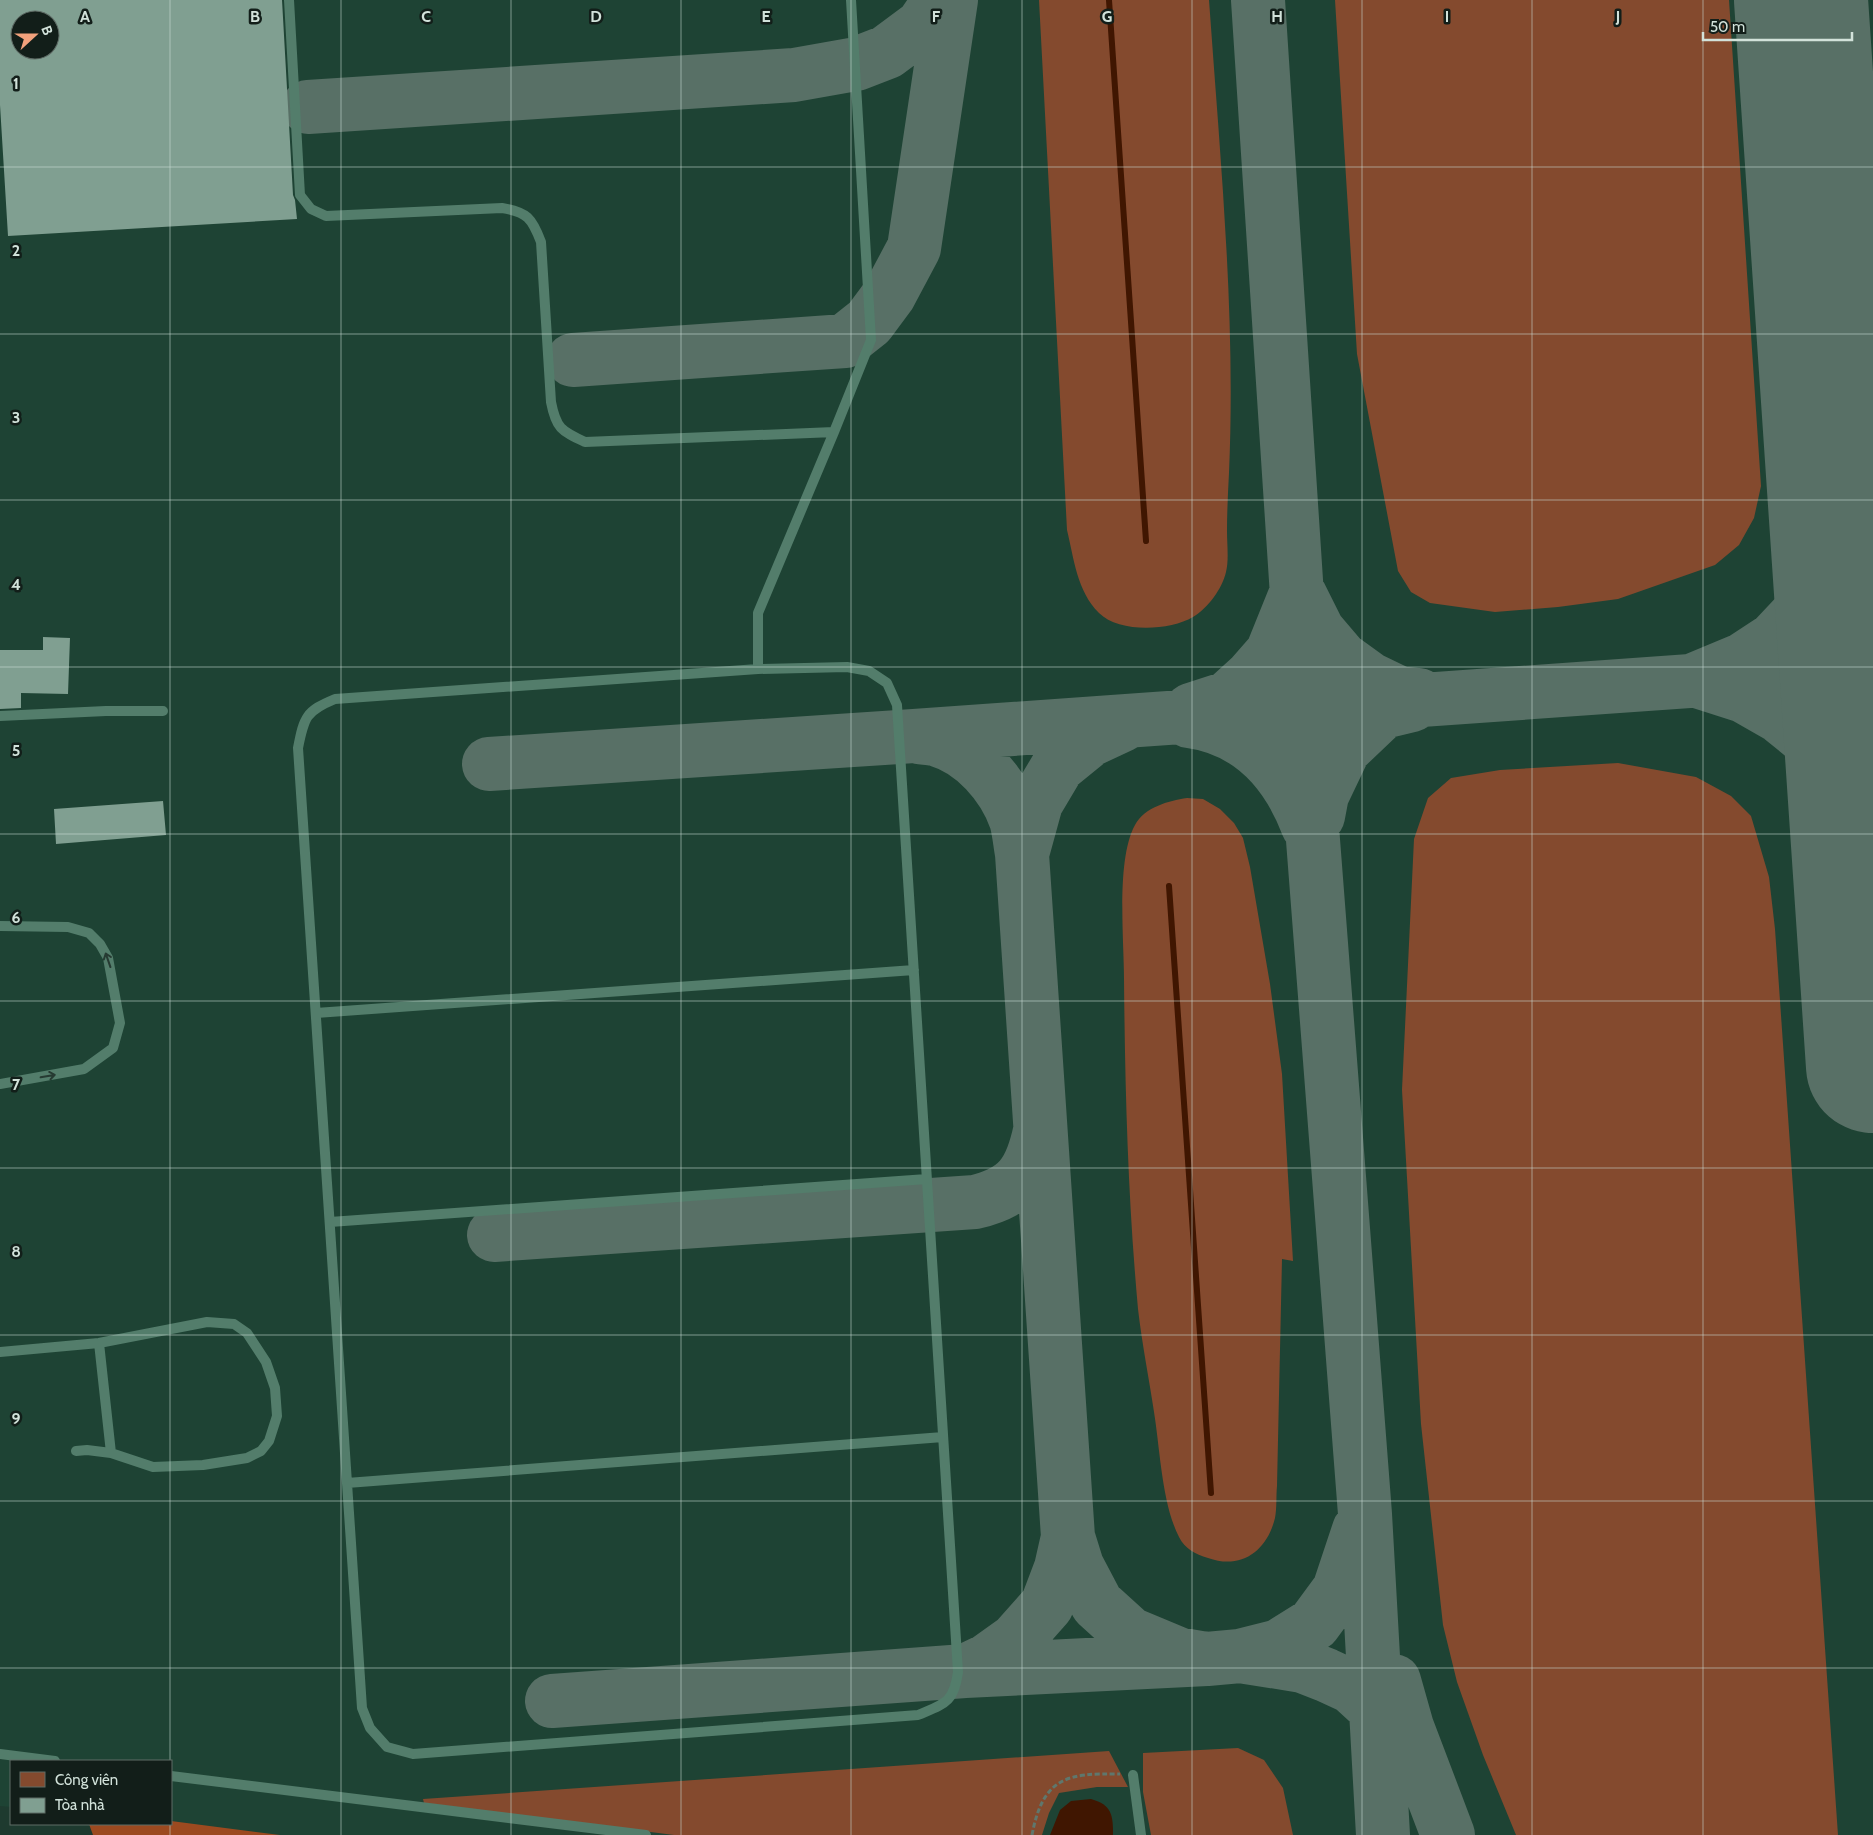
<svg xmlns="http://www.w3.org/2000/svg" width="1873" height="1835" font-family="Cabin,sans-serif">
	<style>
		.built { fill: #1e4334; fill-rule: evenodd }
		.green { fill: #844a2e }
		.forest { fill: #9c4a20 }
		.water { fill: #401601 }
		.lines { fill: none; stroke-linecap: round; stroke-linejoin: round }
		.stream { stroke: #401601; stroke-width: 6 }
		.taxiway { stroke: #587066; stroke-width: 54 }
		.runway { stroke: #587066; stroke-width: 134 }
		.building { fill: #809f91; fill-rule: evenodd }
		.path { stroke: #5f776d; stroke-width: 3; stroke-dasharray: 5 2.5; stroke-linecap: butt }
		.service { stroke: #537d6b; stroke-width: 10 }
		.oneway { stroke: #263a32 }
		.grid { fill: none; stroke: #d2e2da; stroke-width: 1; stroke-opacity: 0.55 }
		.grid-label { font-size: 16px; text-anchor: middle; font-weight: bold; fill: #d2e2da; stroke: #121e19; stroke-width: 5; stroke-linejoin: round; paint-order: stroke }
	</style>
	<rect width="100%" height="100%" fill="#1e3a2f"/>
	<path class="built" d="M0,0h1873v1835h-1642l-60,-11v-63h-160v46l-11,-1zM20,20h30v30h-30z"/>
	<path class="green" d="M1039,0h170c11,157 27,315 20,473 -1,19 -2,39 -2,58 0,13 2,29 -1,41 -4,17 -18,36 -33,45 -24,14 -74,16 -94,-4 -22,-22 -25,-54 -32,-83z
		M1335,0h394l32,486 -7,32 -15,27 -24,20 -97,34 -60,8 -63,5 -65,-9 -19,-11 -13,-21 -41,-217z
		M1618,763l78,14 35,19 20,20 18,61 6,52 63,906h-322l-33,-80 -26,-73 -14,-57 -22,-201 -19,-334 12,-251 14,-41 23,-20 49,-8z
		M1187,798l16,1 17,10 14,14 9,15 7,29 20,117 12,90 11,187 -11,-2 -5,227c-1,10 0,22 -2,32 -8,33 -34,52 -67,40 -13,-4 -23,-9 -29,-21 -17,-33 -19,-88 -25,-125 -5,-34 -12,-68 -16,-103 -10,-110 -13,-219 -14,-330 0,-39 -8,-120 11,-154 10,-18 33,-24 52,-27z
		M1238,1748l26,12 19,28 10,47h-142l-8,-43v-39z
		M1109,1751l19,36h-31l-38,6 -10,20 -7,22h-368l-250,-32 -1,-4z"/>
	<path class="forest" d="M171,1821l109,14h-187l-4,-11h82z"/>
	<path class="water" d="M1091,1799c21,6 22,16 22,36h-63l10,-25 11,-9z"/>
	<g class="lines">
		<path class="stream" d="M1109,0l37,541
			M1169,886l42,607"/>
		<path class="taxiway" d="M1258,0l55,840 52,674 18,321
			M308,107l486,-32 62,-11 31,-12 35,-26 18,-26
			M573,360l272,-19 24,-19 20,-27 25,-47 37,-248
			M1300,595l18,36 23,27 29,21 29,14 20,2
			M1191,710l37,-12 23,-21 21,-24 23,-57
			M1189,721c61,8 98,50 119,105
			M919,737c6,1 13,1 19,3 35,10 66,45 78,80 3,10 4,23 6,34l46,683 9,29 20,38 33,30 48,20 29,5
			M489,764l425,-28 959,-68
			M1318,816l4,-21 22,-46 39,-37 29,-7
			M1857,824l-18,-47 -28,-35 -32,-26 -35,-20 -50,-16 48,-20 32,-21 34,-36 29,-60 36,48
			M1022,854l14,-51 22,-37 32,-26 32,-15
			M494,1235l481,-33c43,-10 56,-29 65,-71
			M1240,1656l63,10 23,9 26,12 24,22 15,18
			M965,1671l23,-11 28,-20 31,-35 14,-37 7,-31
			M1394,1681l13,46 41,108
			M552,1701l413,-30 242,-12 33,-3 39,-10 35,-22 25,-34 20,-60"/>
		<path class="runway" d="M1801,0l72,1066"/>
	</g>
	<path class="building" d="M0,0h282l11,195 2,5 2,19 -289,17 -8,-131zM20,20h30v30h-30z
		M43,637l27,1 -2,56 -47,-1v15l-21,1v-59h43z
		M163,801l3,34 -110,9 -2,-35z"/>
	<g class="lines">
		<path class="path" d="M1032,1835c11,-58 35,-62 88,-61"/>
		<path class="service" d="M289,0l11,195 11,14 15,7 176,-8c25,4 30,10 39,34l10,160c5,26 10,29 34,40l249,-10
			M847,667l22,4 18,12 10,22 61,967c-4,31 -14,32 -40,43l-505,39 -26,-7 -17,-19 -8,-20 -64,-960c6,-31 8,-37 37,-49l423,-30z
			M758,669v-56l76,-181 37,-92 -20,-340
			M0,716l106,-5h57
			M0,926l68,1 21,6 11,11 8,14 12,65 -7,25 -29,21 -84,15
			M316,1013l598,-43
			M330,1222l597,-43
			M99,1343l12,110
			M0,1352l99,-9 108,-21 27,2 13,9 19,29 9,26 2,28 -8,25 -8,10 -14,7 -44,7 -50,2 -42,-14 -24,-3 -11,1
			M347,1483l596,-46
			M0,1754l55,7
			M1133,1775l8,60
			M171,1776l475,59"/>
	</g>
	<defs><path id="oneway-shaft" d="M-6 0H5M1.5-3L5.5 0L1.5 3" fill="none" stroke-width="1.6" stroke-linecap="round" stroke-linejoin="round" transform="scale(1.25)"/></defs>
	<g class="oneway">
		<use href="#oneway-shaft" transform="translate(108 960) rotate(-109)"/>
		<use href="#oneway-shaft" transform="translate(48 1076) rotate(-10)"/>
	</g>
	<path class="grid" d="M170,0v1761M341,0v1835M511,0v1835M681,0v1835M851,0v1835M1022,0v1835M1192,0v1835M1362,0v1835M1532,0v1835M1703,0v1835M0,167h1873M0,334h1873M0,500h1873M0,667h1873M0,834h1873M0,1001h1873M0,1168h1873M0,1335h1873M0,1501h1873M0,1668h1873M170,1824v11"/>
	<g class="grid-label">
		<text x="85" y="22">A</text>
		<text x="255" y="22">B</text>
		<text x="426" y="22">C</text>
		<text x="596" y="22">D</text>
		<text x="766" y="22">E</text>
		<text x="936" y="22">F</text>
		<text x="1107" y="22">G</text>
		<text x="1277" y="22">H</text>
		<text x="1447" y="22">I</text>
		<text x="1618" y="22">J</text>
		<text x="16" y="89">1</text>
		<text x="16" y="256">2</text>
		<text x="16" y="423">3</text>
		<text x="16" y="590">4</text>
		<text x="16" y="756">5</text>
		<text x="16" y="923">6</text>
		<text x="16" y="1090">7</text>
		<text x="16" y="1257">8</text>
		<text x="16" y="1424">9</text>
	</g>
	<rect x="10" y="1760" width="162" height="65" fill="#121e19" stroke="#5f6c66"/>
	<rect x="20" y="1772" width="25" height="15" fill="#844a2e" stroke="#5f6c66"/>
	<text x="55" y="1785" font-size="15" fill="#d2e2da">Công viên</text>
	<rect x="20" y="1798" width="25" height="15" fill="#809f91" stroke="#5f6c66"/>
	<text x="55" y="1810" font-size="15" fill="#d2e2da">Tòa nhà</text>
	<g transform="translate(35 35) rotate(69)"><circle r="24" fill="#121e19" stroke="#5f6c66"/>
	<path d="M0-4L9 19L0 12L-9 19Z" fill="#f1a17c"/>
	<text y="-8" font-size="14" font-weight="bold" text-anchor="middle" fill="#d2e2da">B</text>
	</g>
	<path d="M1703 32v8h149v-8" fill="none" stroke="#d2e2da" stroke-width="2.5"/>
	<text x="1710" y="32" font-size="15" fill="#d2e2da" stroke="#121e19" stroke-width="4" paint-order="stroke">50 m</text>
</svg>
